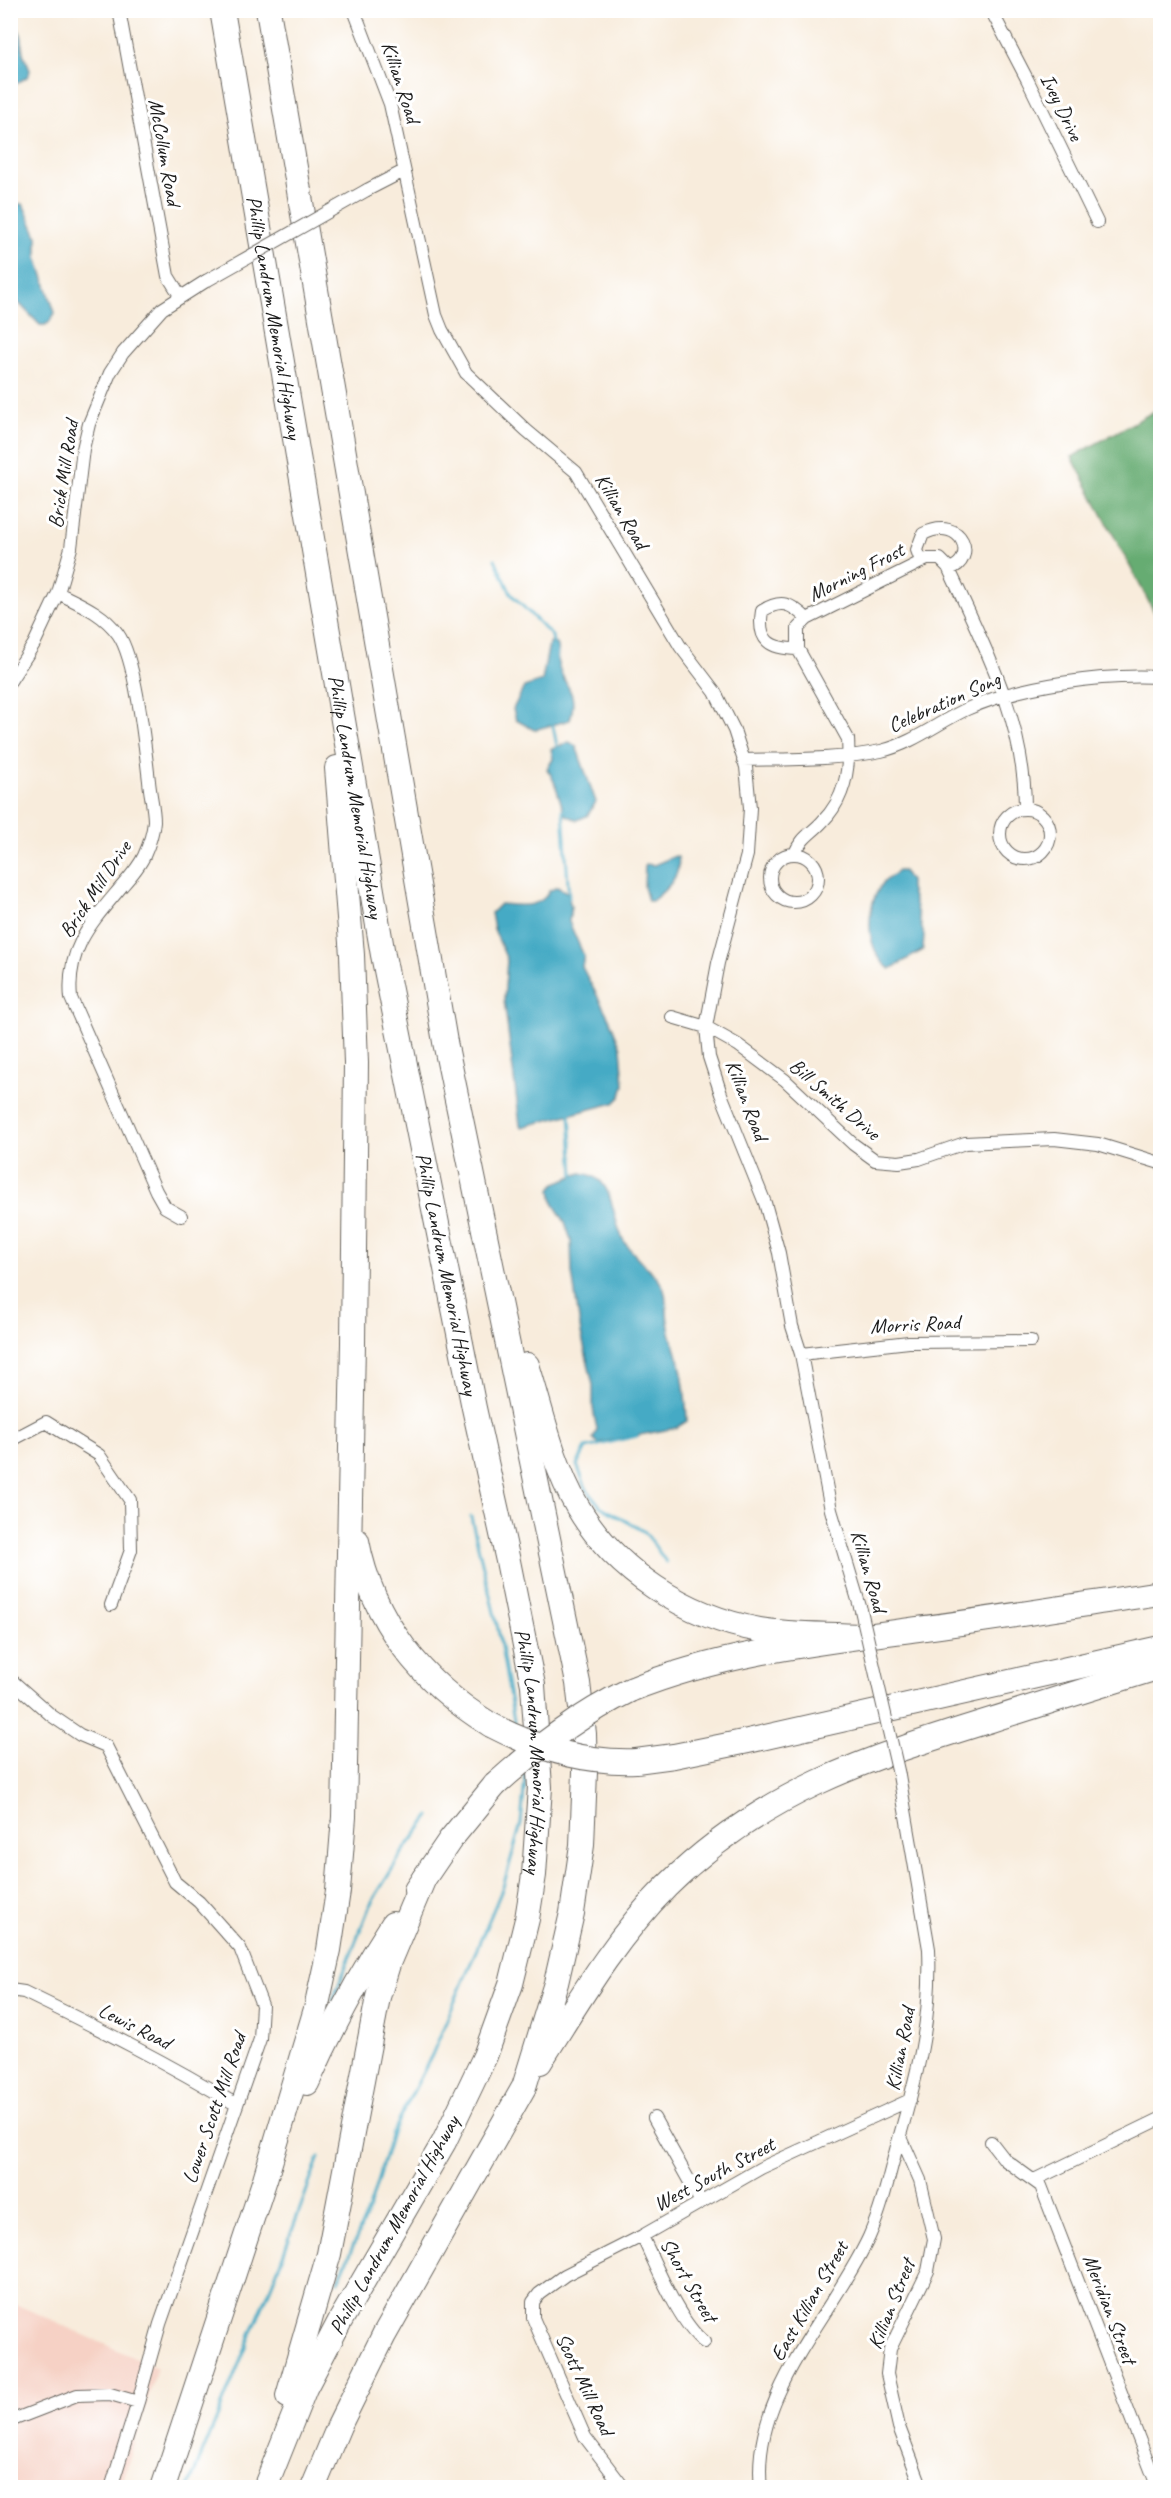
<svg xmlns="http://www.w3.org/2000/svg" width="1171" height="2498" font-family="Caveat,sans-serif">
	<style>
		.built { fill: #f6d1c5 }
		.forest { fill: #66ac72; stroke: #416447; stroke-width: 1.5 }
		.water { fill: #45aac5; stroke: #306370; stroke-width: 1.5 }
		.lines { fill: none; stroke-linecap: round; stroke-linejoin: round }
		.stream { stroke: #45aac5; stroke-width: 3 }
		.minor-casing { stroke: #69655f; stroke-width: 14 }
		.motorway-casing { stroke: #69655f; stroke-width: 26 }
		.minor { stroke: #fff; stroke-width: 12 }
		.motorway { stroke: #fff; stroke-width: 24 }
		.minor-bridge-casing { stroke: #69655f; stroke-width: 14; stroke-linecap: butt }
		.motorway-bridge-casing { stroke: #69655f; stroke-width: 26; stroke-linecap: butt }
		.minor-bridge { stroke: #fff; stroke-width: 12 }
		.motorway-bridge { stroke: #fff; stroke-width: 24 }
		.labels { text-anchor: middle; dominant-baseline: central; stroke-width: 6; stroke-linejoin: round; paint-order: stroke }
		.street-label { font-size: 21px; fill: #1c1c1c; stroke: #fff }
	</style>
	<rect width="100%" height="100%" fill="#fff"/>
	<filter id="ink" filterUnits="userSpaceOnUse"><feTurbulence type="fractalNoise" baseFrequency=".0167" numOctaves="2"/><feDisplacementMap in="SourceGraphic" scale="12" xChannelSelector="R" yChannelSelector="G"/><feConvolveMatrix kernelMatrix="1 2 1 2 8 2 1 2 1" color-interpolation-filters="sRGB"/></filter>
	<filter id="wash" filterUnits="userSpaceOnUse"><feTurbulence type="fractalNoise" baseFrequency=".008" numOctaves="4" result="noise"/><feDisplacementMap in="SourceGraphic" scale="24" xChannelSelector="R" yChannelSelector="G"/><feGaussianBlur stdDeviation="1.35" result="paint"/><feColorMatrix in="noise" values="0 0 0 0 0 0 0 0 0 0 0 0 0 0 0 0 0 1.4 0 .05"/><feComposite in="paint" operator="in"/></filter>
	<g filter="url(#wash)">
		<rect width="100%" height="100%" fill="#f8ecdc"/>
		<path class="built" d="M11,2302l146,66 -36,119 -110,1z"/>
		<path class="forest" d="M1160,408v215l-88,-166z"/>
		<path class="water" d="M15,25c9,9 6,16 8,28 2,6 6,11 7,18l-3,6 -16,10v-61z
			M16,204h7l14,32v21l18,56c-4,7 -7,14 -15,12l-29,-30v-89z
			M549,643l7,1c4,7 0,12 2,19 6,27 21,25 12,57l-36,10 -18,-10 -3,-11 11,-22 18,-6z
			M569,742l7,4 20,56 -9,14 -10,4 -11,-5c-8,-15 -8,-32 -19,-46l6,-10 -2,-10z
			M675,856l3,1c4,19 -12,33 -26,44h-4l-4,-14 1,-23 9,1z
			M898,871h5l7,10v7l14,47 -1,15 -33,19c-25,-17 -26,-63 -7,-86 4,-4 10,-8 15,-12z
			M557,887l10,5 4,14 -2,16 15,34 -2,11 27,51 12,30 3,37 -3,11 -7,7 -92,24 -2,-2 -16,-125 3,-40 -13,-31 -3,-16 9,-9c17,1 40,6 49,-13z
			M581,1173c34,3 29,39 41,64 9,20 38,37 42,53 4,12 2,25 5,37 1,10 7,20 9,30 6,20 8,43 9,64l-11,7 -78,15 -5,-5 4,-8 -4,-22v-23l-12,-52 -9,-60 -1,-33 -6,-18 -12,-19 -2,-14 4,-6z"/>
		<g class="lines">
			<path class="stream" d="M495,559l16,35 41,42 1,7
				M553,726l4,20
				M563,810l6,88
				M570,1115l4,60
				M637,1436l-51,12 -9,17 9,23 14,18 45,26 21,30
				M471,1517l27,112 17,98
				M333,2000l37,-95 32,-52 28,-37
				M338,2281l31,-72 23,-76 40,-78 71,-168 18,-63 4,-45 -1,-7
				M188,2488l88,-214 43,-117"/>
		</g>
	</g>
	<g filter="url(#ink)">
		<g class="lines">
			<defs>
				<path id="minor" d="M119,10l49,266 13,21
					M354,10l36,94 46,211 6,15 24,43 60,57 50,42 104,174 35,46 19,38 12,37 4,41 -3,47 -29,108 -12,64 3,30 12,37 44,109 14,50 13,73 9,28 30,156 30,100
					M991,10l36,69 70,143
					M367,190l37,-19
					M921,561l-4,-11 6,-16c41,-20 55,27 26,35
					M58,593c22,11 45,20 60,41 18,25 27,113 31,147 1,13 5,27 5,40 -1,13 -5,24 -10,35 -5,11 -14,21 -22,30 -30,36 -56,62 -51,112l85,193 9,16 16,9
					M798,649c-28,0 -41,-8 -36,-38 19,-12 29,-8 45,8
					M10,681l24,-37 24,-51 13,-45 12,-99 6,-25 21,-51 13,-20 39,-44 44,-28
					M743,760c45,-1 94,0 138,-9 31,-7 58,-29 86,-42 53,-24 135,-35 193,-32
					M1000 834a25 25 0 1 1 50 0a25 25 0 1 1-50 0Z
					M795,853c6,-15 17,-20 27,-31 23,-23 28,-52 26,-83l-50,-90v-21l9,-9 120,-60h13l8,8c36,79 77,153 77,241
					M770 878a24 24 0 1 1 48 0a24 24 0 1 1-48 0Z
					M672,1017l34,10 32,18 47,35 68,64 22,16 24,2 20,-3 46,-16 89,-4 44,5 62,19
					M801,1354l108,-12 122,-1
					M10,1441l36,-19 53,33 31,45 1,50 -20,55
					M10,1679l42,37 28,19 26,11 69,136 24,20 41,46 22,57 -2,34 -100,285 -22,78 -27,86
					M10,1990l14,2c72,35 144,71 213,113
					M654,2118l47,84
					M900,2135l20,45 14,59 -6,32 -38,78 -3,25 12,53 23,61
					M991,2142l14,18 36,26 117,302
					M1034,2180l126,-61
					M642,2236c14,29 37,87 62,106
					M10,2421l67,-26 33,-1 28,8
					M624,2488l-39,-51 -52,-119v-16l6,-8 26,-19 77,-39 119,-68 149,-68
					M761,2488c-11,-94 71,-171 108,-251 13,-29 20,-61 28,-91 20,-71 35,-123 32,-197l-30,-174"/>
				<g id="motorway">
					<path id="s1" d="M222,10l161,945 91,453 34,153 25,124 7,102 -6,88 -7,44 -16,65 -26,72 -41,86 -104,179 -35,67 -40,100"/>
					<path d="M268,10l177,1032 133,641 6,51 1,38 -3,73 -10,68 -16,70 -32,104 -140,248 -45,91 -26,62"/>
					<path d="M527,1365c15,47 25,98 50,141 38,65 109,111 183,124 32,5 67,4 100,6"/>
					<path d="M357,1541c15,80 65,142 134,184"/>
					<path d="M630,1690c91,-37 190,-48 288,-61 81,-11 162,-24 242,-36"/>
					<path d="M636,1761l38,-5 74,-15 412,-93"/>
					<path d="M416,1890l34,-50 45,-55"/>
					<path d="M540,2062c39,-62 75,-124 127,-176 95,-94 201,-128 324,-166 57,-18 113,-36 169,-53"/>
					<path d="M307,2083c25,-56 53,-108 86,-159"/>
					<path d="M288,2396l41,-142 49,-257 11,-36 35,-83"/>
					<path d="M163,2488l102,-309 51,-170 13,-59 9,-59 6,-74 9,-474 3,-280 -4,-108 -15,-187"/>
				</g>
			</defs>
			<use href="#minor" class="minor-casing"/>
			<use href="#motorway" class="motorway-casing"/>
			<use href="#minor" class="minor"/>
			<use href="#motorway" class="motorway"/>
			<defs>
				<path id="minor-bridge" d="M206,281l161,-91
					M861,1610l38,165"/>
				<path id="motorway-bridge" d="M491,1725c46,24 93,38 145,36
					M495,1785c42,-38 84,-70 135,-95"/>
			</defs>
			<use href="#minor-bridge" class="minor-bridge-casing"/>
			<use href="#motorway-bridge" class="motorway-bridge-casing"/>
			<use href="#minor-bridge" class="minor-bridge"/>
			<use href="#motorway-bridge" class="motorway-bridge"/>
		</g>
	</g>
	<g class="labels">
		<g class="street-label">
			<text transform="translate(401 82) rotate(72)">Killian Road</text>
			<text transform="translate(1062 107) rotate(64)">Ivey Drive</text>
			<text transform="translate(165 152) rotate(80)">McCollum Road</text>
			<text stroke="none"><textPath href="#s1" startOffset="312">Phillip Landrum Memorial Highway</textPath></text>
			<text transform="translate(63 474) rotate(-81)">Brick Mill Road</text>
			<text transform="translate(622 511) rotate(59)">Killian Road</text>
			<text transform="translate(856 572) rotate(-27)">Morning Frost</text>
			<text transform="translate(944 702) rotate(-24)">Celebration Song</text>
			<text stroke="none"><textPath href="#s1" startOffset="798">Phillip Landrum Memorial Highway</textPath></text>
			<text transform="translate(95 889) rotate(-56)">Brick Mill Drive</text>
			<text transform="translate(835 1099) rotate(41)">Bill Smith Drive</text>
			<text transform="translate(747 1100) rotate(69)">Killian Road</text>
			<text stroke="none"><textPath href="#s1" startOffset="1284">Phillip Landrum Memorial Highway</textPath></text>
			<text transform="translate(915 1324) rotate(-3)">Morris Road</text>
			<text transform="translate(869 1571) rotate(74)">Killian Road</text>
			<text stroke="none"><textPath href="#s1" startOffset="1770">Phillip Landrum Memorial Highway</textPath></text>
			<text transform="translate(135 2026) rotate(27)">Lewis Road</text>
			<text transform="translate(900 2049) rotate(-79)">Killian Road</text>
			<text transform="translate(214 2108) rotate(-71)">Lower Scott Mill Road</text>
			<text transform="translate(714 2174) rotate(-28)">West South Street</text>
			<text transform="translate(394 2225) rotate(-61)">Phillip Landrum Memorial Highway</text>
			<text transform="translate(689 2280) rotate(60)">Short Street</text>
			<text transform="translate(809 2301) rotate(-60)">East Killian Street</text>
			<text transform="translate(891 2304) rotate(-68)">Killian Street</text>
			<text transform="translate(1110 2309) rotate(69)">Meridian Street</text>
			<text transform="translate(585 2384) rotate(65)">Scott Mill Road</text>
		</g>
	</g>
	<rect width="1171" height="2498" fill="none" stroke="#fff" stroke-width="36"/>
</svg>
